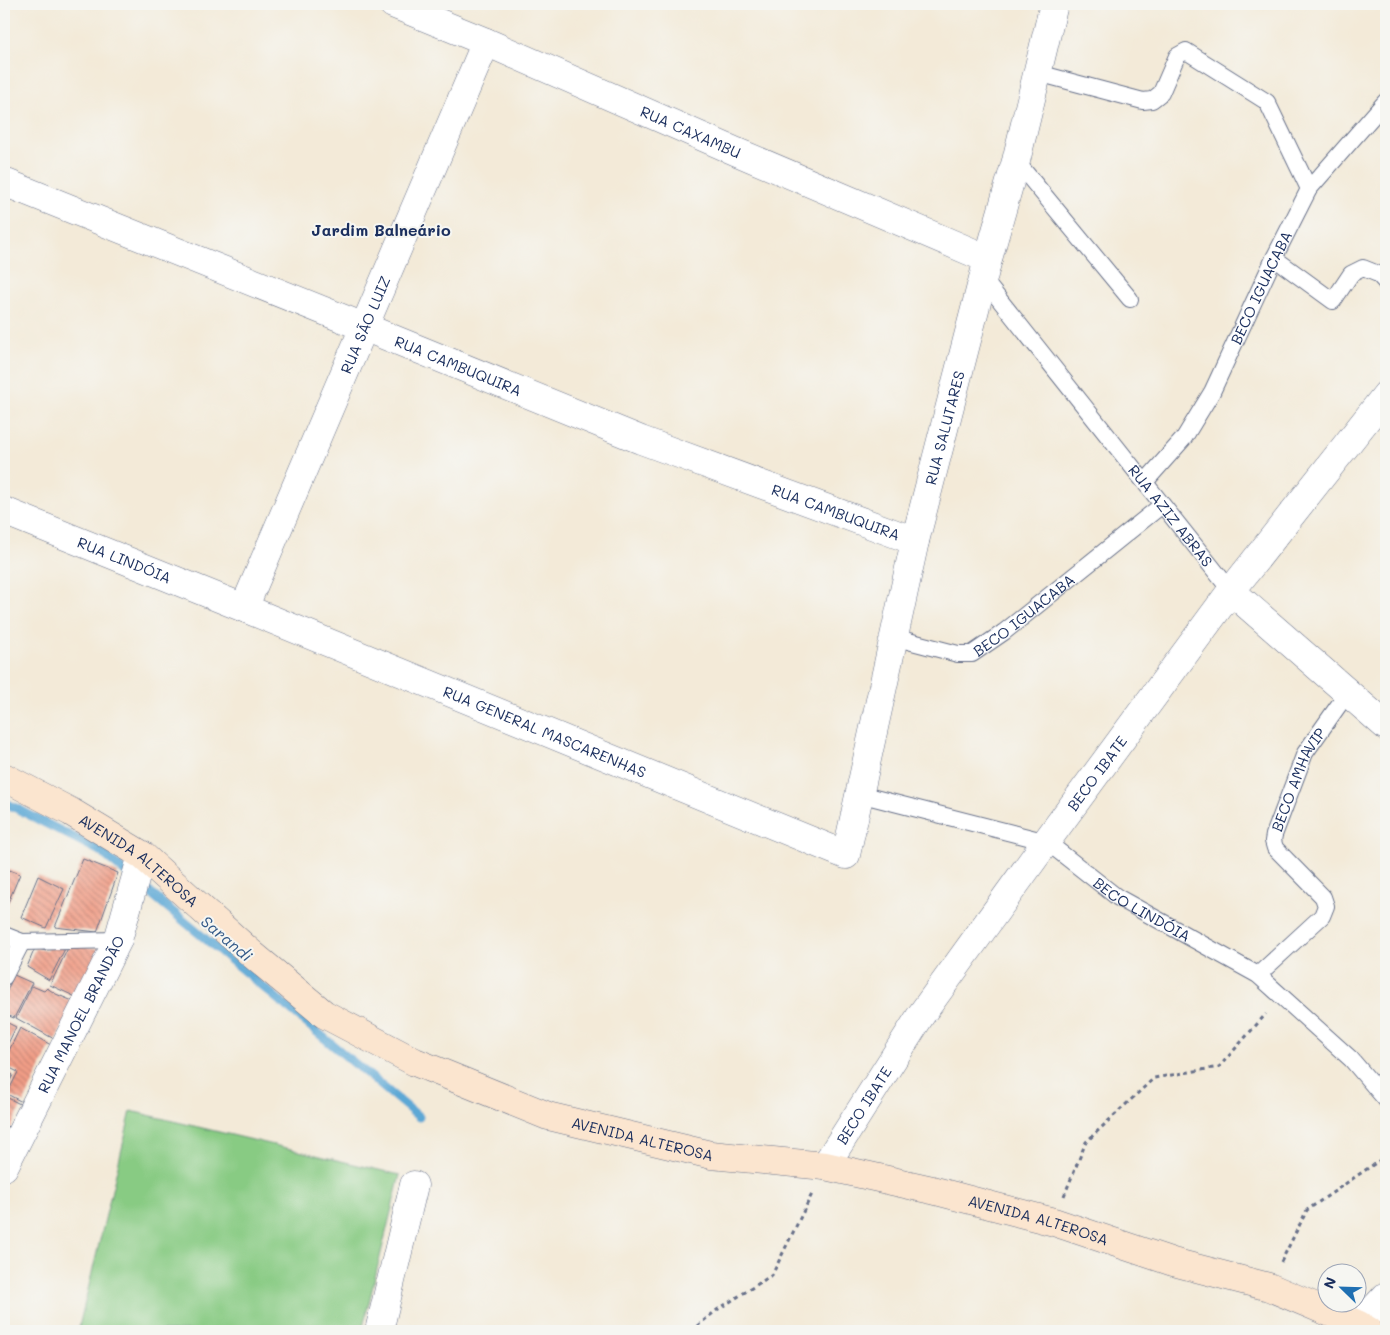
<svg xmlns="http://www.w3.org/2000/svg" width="1390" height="1335" font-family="Mali,sans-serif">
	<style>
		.grass { fill: #88cb83; stroke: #527d70 }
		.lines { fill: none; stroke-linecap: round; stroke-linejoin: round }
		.stream { stroke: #5da8d5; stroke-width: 9 }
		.building { fill: url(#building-back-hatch) }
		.lane-casing { stroke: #677089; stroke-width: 18 }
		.street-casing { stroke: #677089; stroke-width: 29 }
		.secondary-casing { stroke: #677089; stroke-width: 29 }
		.path { stroke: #677089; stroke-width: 3; stroke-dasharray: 4 4; stroke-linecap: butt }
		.lane { stroke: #fff; stroke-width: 16 }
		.street { stroke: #fff; stroke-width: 28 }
		.secondary { stroke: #fbe5cf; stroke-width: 28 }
		.labels { text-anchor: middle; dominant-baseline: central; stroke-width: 4; stroke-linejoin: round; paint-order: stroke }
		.street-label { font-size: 15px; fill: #1b2f5e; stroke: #f6f6f2 }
		.neighbourhood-label { font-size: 16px; font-weight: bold; fill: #1b2f5e; stroke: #f6f6f2 }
		.water-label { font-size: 16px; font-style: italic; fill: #325988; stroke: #f6f6f2 }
	</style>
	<defs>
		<pattern id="building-back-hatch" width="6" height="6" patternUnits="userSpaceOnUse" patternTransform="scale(1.25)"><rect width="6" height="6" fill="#f19d86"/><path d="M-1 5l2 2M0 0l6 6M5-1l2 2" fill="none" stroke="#c28071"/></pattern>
	</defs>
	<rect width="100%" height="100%" fill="#f6f6f2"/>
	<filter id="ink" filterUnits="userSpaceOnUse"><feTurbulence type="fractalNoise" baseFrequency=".02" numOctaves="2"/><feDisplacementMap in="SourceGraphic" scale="10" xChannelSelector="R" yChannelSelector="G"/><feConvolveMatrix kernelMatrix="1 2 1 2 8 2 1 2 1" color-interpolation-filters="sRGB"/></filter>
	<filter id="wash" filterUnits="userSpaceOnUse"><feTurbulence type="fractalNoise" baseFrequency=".0096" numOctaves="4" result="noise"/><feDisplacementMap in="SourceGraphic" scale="20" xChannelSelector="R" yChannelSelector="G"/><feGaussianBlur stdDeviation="1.12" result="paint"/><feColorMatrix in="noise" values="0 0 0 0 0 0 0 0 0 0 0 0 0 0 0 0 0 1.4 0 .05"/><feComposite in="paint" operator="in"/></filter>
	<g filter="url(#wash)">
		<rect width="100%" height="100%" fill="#f3ead8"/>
		<path class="grass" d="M131,1111l269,64 -38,156h-284z"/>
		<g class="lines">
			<path class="stream" d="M4,802l96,49 319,266"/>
		</g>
		<g id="blocks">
			<path class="building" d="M83,859l35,14 -21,59 -42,-5z
				M4,868l16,6 -16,38z
				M38,876l26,13 -18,39 -25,-11z
				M50,942l18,1 -19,37 -22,-13 8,-19 11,3z
				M70,944l30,5 -24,48 -26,-12z
				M14,975l18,8 -18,35 -10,-4v-17z
				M32,986l12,5 3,-3 9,6 19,8 -19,38 -40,-22z
				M4,1021l12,6 -12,25z
				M20,1028l31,17 -27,58 -17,-9 11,-22 -14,-7v-4z
				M4,1069l9,6 -9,18z
				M6,1097l16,8 -11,23 -7,-3v-24z"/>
		</g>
	</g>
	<g filter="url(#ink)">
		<use href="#blocks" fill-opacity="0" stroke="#677089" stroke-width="1"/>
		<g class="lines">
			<defs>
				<g id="lane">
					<path d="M1038,73l105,28 9,-1 9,-7 16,-37 9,-5 81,51 42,87"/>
					<path d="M1016,161l114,138"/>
					<path d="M1274,258l59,43 18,-27 12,-6 15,6 8,9"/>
					<path id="s1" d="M983,279l248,312"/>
					<path id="s2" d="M1145,482l39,-44 28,-46 62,-134 35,-69 77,-88"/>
					<path id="s3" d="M893,637l65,17h14l32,-22 158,-127"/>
					<path id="s4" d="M859,794l188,48 70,55 141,78 93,84 35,41"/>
					<path d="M4,935l18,7 96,-2"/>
					<path id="s5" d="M1258,975l64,-59 4,-10 -3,-9 -48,-49 -2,-7 1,-6 31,-82 43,-61"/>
					<path d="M4,977l18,-35"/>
				</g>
				<g id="street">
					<path id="s6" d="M393,4l93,38 251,110 251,107"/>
					<path id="s7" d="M4,182l360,145 277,113 274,101"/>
					<path id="s8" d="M4,511l240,97 602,247 69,-314 73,-282 28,-98 38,-157"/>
					<path d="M1231,591l155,135"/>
					<path id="s9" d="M244,608l242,-566"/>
					<path id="s10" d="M825,1166l96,-151 122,-169 188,-255 155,-196"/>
					<path id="s11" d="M4,1167l114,-227 24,-85"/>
					<path d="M379,1331l35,-146"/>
					<path d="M1357,1331l2,-6 27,-29"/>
				</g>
				<g id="secondary">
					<path id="s12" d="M4,777l67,35 71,43 111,100 71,59 91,48 133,54 163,39 114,11 107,24 122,32 119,40 96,25 90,38 10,6"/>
				</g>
			</defs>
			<use href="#lane" class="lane-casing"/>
			<use href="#street" class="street-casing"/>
			<use href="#secondary" class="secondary-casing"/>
			<path class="path" d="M1064,1196l22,-54 68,-64 65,-11 47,-53
				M1281,1262l26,-52 79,-54
				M691,1331l26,-21 55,-35 40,-81"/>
			<use href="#lane" class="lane"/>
			<use href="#street" class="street"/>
			<use href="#secondary" class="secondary"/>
		</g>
	</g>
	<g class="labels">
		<g class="street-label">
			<text stroke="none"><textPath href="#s6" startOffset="324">RUA CAXAMBU</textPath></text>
			<text stroke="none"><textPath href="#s2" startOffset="228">BECO IGUACABA</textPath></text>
			<text stroke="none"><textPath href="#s9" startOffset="308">RUA SÃO LUIZ</textPath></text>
			<text stroke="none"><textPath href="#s7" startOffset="490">RUA CAMBUQUIRA</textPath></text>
			<text stroke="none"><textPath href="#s8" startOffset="1348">RUA SALUTARES</textPath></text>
			<text stroke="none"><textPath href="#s7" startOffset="895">RUA CAMBUQUIRA</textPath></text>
			<text stroke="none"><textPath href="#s1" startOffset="302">RUA AZIZ ABRAS</textPath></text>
			<text stroke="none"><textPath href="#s8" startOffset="130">RUA LINDÓIA</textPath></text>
			<text stroke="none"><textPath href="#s3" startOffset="146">BECO IGUACABA</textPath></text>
			<text stroke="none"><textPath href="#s8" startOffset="584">RUA GENERAL MASCARENHAS</textPath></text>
			<text stroke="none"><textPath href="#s10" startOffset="478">BECO IBATE</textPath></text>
			<text stroke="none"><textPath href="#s5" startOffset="250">BECO AMHAVIP</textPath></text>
			<text stroke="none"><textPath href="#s12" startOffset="159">AVENIDA ALTEROSA</textPath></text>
			<text stroke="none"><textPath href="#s4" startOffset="311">BECO LINDÓIA</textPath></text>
			<text stroke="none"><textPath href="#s11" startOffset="171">RUA MANOEL BRANDÃO</textPath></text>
			<text stroke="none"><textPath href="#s10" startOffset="72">BECO IBATE</textPath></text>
			<text stroke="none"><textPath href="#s12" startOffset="744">AVENIDA ALTEROSA</textPath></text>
			<text stroke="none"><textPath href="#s12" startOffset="1149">AVENIDA ALTEROSA</textPath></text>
		</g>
		<g class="neighbourhood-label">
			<text x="381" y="229">Jardim Balneário</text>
		</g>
		<g class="water-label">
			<text transform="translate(227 938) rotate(40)">Sarandi</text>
		</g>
	</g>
	<rect width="1390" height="1335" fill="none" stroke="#f6f6f2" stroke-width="20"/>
	<g transform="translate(1342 1288) rotate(293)"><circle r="24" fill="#f6f6f2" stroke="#9ea6b7"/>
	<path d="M0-4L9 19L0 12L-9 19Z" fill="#1f6fb2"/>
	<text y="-8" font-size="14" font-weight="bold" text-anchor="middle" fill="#1b2f5e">N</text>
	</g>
</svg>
